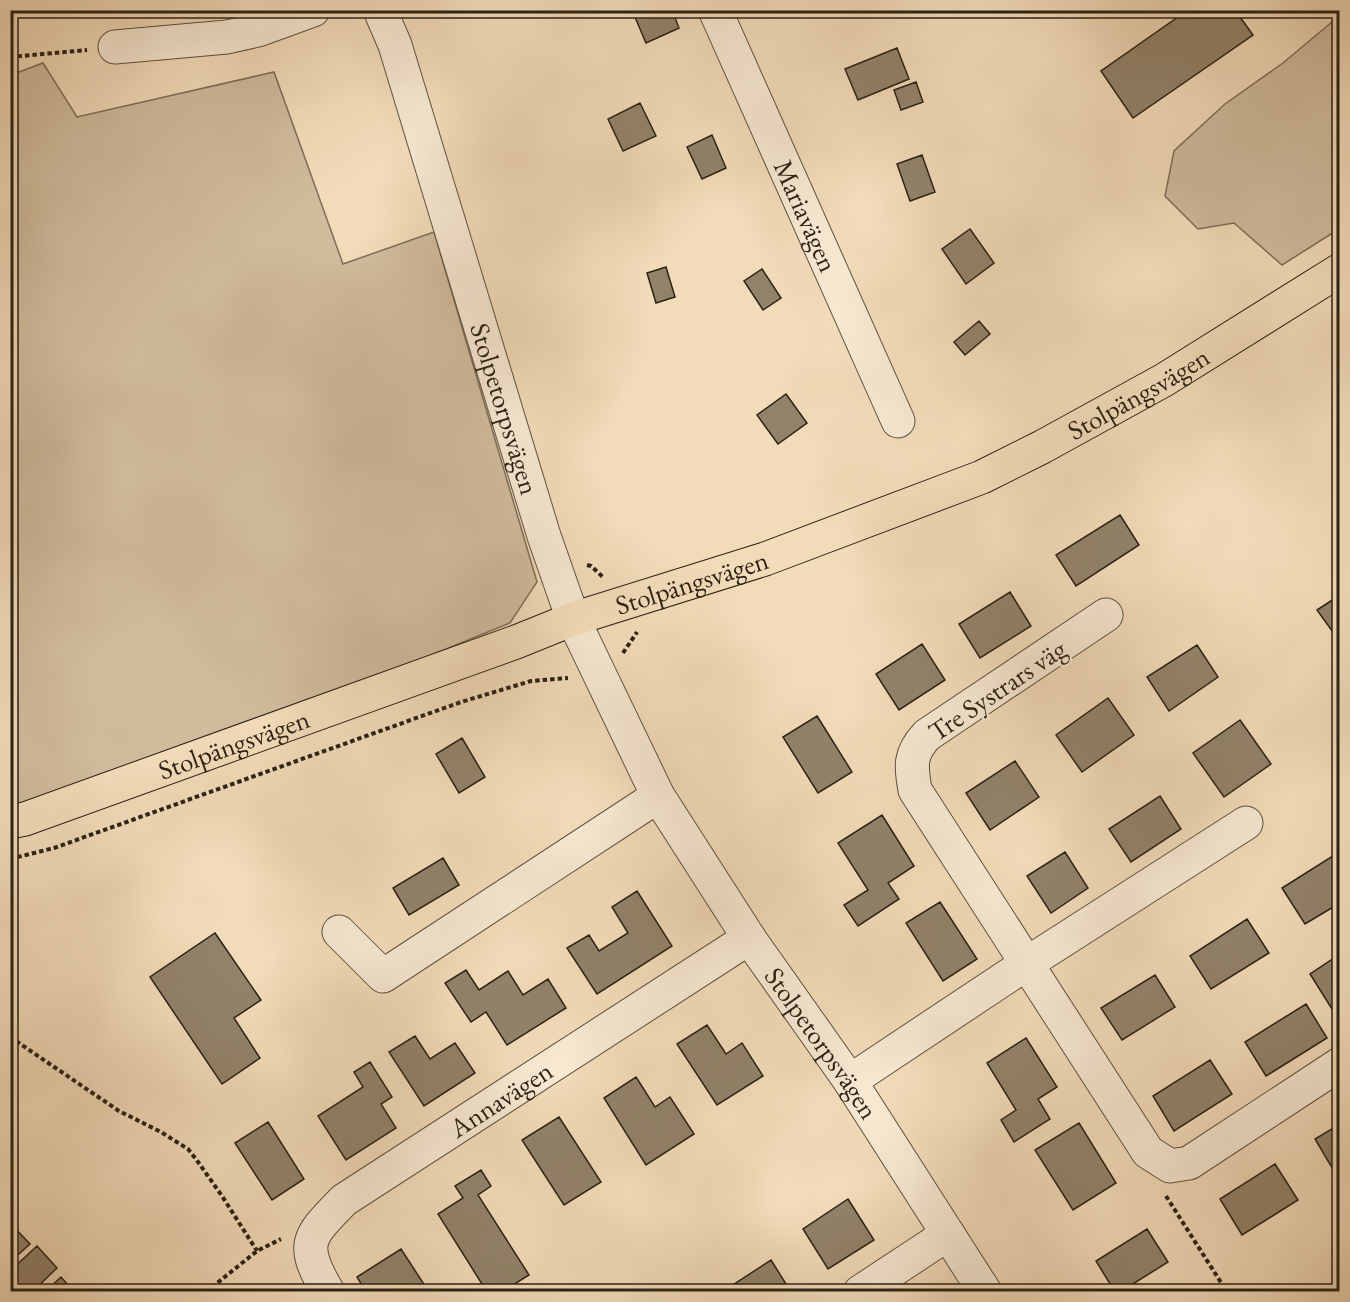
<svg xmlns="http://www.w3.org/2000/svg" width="1350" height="1302" font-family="'EB Garamond',serif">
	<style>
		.green { fill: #d0bb9d; stroke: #7e6e59; stroke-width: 1.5 }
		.building { fill: #92826a; stroke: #2b2115; stroke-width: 1.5 }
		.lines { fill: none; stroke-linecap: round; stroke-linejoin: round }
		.minor-casing { stroke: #5d503e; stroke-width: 35 }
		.major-casing { stroke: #2b2115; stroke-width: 35 }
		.path { stroke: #2b2115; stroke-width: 4; stroke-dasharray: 4.5 3; stroke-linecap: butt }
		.minor { stroke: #f7e8d2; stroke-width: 33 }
		.major { stroke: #f2dbb9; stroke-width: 33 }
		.labels { text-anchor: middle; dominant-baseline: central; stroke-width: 4.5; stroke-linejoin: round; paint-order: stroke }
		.street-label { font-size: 27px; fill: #2b2115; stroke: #f7e8d2 }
	</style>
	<rect width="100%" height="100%" fill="#f2dbb9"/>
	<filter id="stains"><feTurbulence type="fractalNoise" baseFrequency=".00333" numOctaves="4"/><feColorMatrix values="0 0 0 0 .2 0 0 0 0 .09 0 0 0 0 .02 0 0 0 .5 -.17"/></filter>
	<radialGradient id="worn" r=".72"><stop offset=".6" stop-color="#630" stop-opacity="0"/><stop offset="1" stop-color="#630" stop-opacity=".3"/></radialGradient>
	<path class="green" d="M1339,16v213l-57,36 -48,-42 -36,6 -33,-33 9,-45 51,-47 58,-41z
		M43,63l34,54 197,-45 69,192 91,-32 103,350 -27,41 -108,44 -360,133 -31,6v-731z"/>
	<path class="building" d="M632,10h40l7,18 -33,15z
		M1188,10h47l18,25 -120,83 -32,-47z
		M897,48l12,31 -51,21 -13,-31z
		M916,82l7,20 -22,8 -7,-20z
		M640,103l16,33 -33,15 -15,-32z
		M712,135l14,33 -24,11 -15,-32z
		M922,155l13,37 -25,9 -13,-37z
		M970,229l24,34 -28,21 -24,-35z
		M666,267l9,30 -19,6 -9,-30z
		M762,269l19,29 -18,12 -19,-29z
		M979,321l11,13 -25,21 -11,-13z
		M786,394l21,29 -29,21 -21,-29z
		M1120,515l19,30 -63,41 -20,-31z
		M1010,592l21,34 -51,32 -21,-34z
		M1340,595v47l-23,-32z
		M922,644l23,36 -46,30 -23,-36z
		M1197,645l21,32 -49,34 -22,-34z
		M1108,698l26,37 -52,37 -26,-37z
		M817,716l35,56 -34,21 -35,-56z
		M1240,720l31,44 -47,33 -31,-44z
		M462,738l23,39 -26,16 -23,-39z
		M1015,761l24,36 -49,33 -24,-37z
		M1160,796l21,33 -50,33 -22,-33z
		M882,815l32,51 -26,17 11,16 -41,27 -14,-21 24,-15 -30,-47z
		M1065,852l23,36 -37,25 -24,-37z
		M1339,852l1,51 -35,21 -23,-36z
		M443,858l16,27 -50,30 -16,-27z
		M637,891l35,55 -75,48 -30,-46 22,-13 10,16 29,-18 -16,-26z
		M940,902l37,57 -34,22 -37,-58z
		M1247,919l22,34 -58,36 -21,-33z
		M215,933l46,67 -27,18 26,40 -38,26 -72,-107z
		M1337,956l3,5v43l-8,5 -22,-35z
		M466,970l13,20 29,-19 15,24 25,-16 18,29 -59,37 -21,-33 -15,10 -26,-39z
		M1155,975l20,32 -53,33 -21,-32z
		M1306,1004l21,34 -61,38 -21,-34z
		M707,1025l19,29 16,-11 21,33 -46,29 -40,-61z
		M415,1036l15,23 25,-16 20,30 -51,33 -35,-54z
		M1026,1038l31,49 -19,12 12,20 -36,23 -13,-22 15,-10 -29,-47z
		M1210,1060l22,34 -58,37 -21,-35z
		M370,1062l22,35 -11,7 15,24 -50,32 -28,-44 45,-29 -9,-15z
		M636,1077l19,30 15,-10 24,37 -48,31 -42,-67z
		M559,1117l42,65 -37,23 -42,-65z
		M268,1122l36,57 -32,21 -37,-57z
		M1079,1123l37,60 -43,27 -38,-60z
		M1340,1124v51l-3,1 -22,-37z
		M1275,1164l23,36 -56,35 -22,-36z
		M481,1170l10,16 -13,9 51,80 -27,17h-15l-49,-78 25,-16 -8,-12z
		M848,1199l26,41 -46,29 -25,-40z
		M10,1223l20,21 -20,18z
		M1147,1229l21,33 -48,30h-5l-19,-31z
		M37,1246l20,22 -25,24h-20l-2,-21z
		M401,1249l28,43h-63l-9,-15z
		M771,1260l20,32h-69z
		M61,1277l13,15h-29z"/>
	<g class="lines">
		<defs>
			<g id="minor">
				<path id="s1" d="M380,10l15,35 149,491 29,83 85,177 91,142 101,143 135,211"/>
				<path id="s2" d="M715,10l183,411"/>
				<path d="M115,47l112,-10 31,-7 55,-20"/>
				<path d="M1106,615l-179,120c-18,19 -16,31 -12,55l233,362 22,14 19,-3 151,-99"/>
				<path d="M339,932l44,44 275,-180"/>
				<path d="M850,1081l176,-117 220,-141"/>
				<path id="s3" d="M328,1292c-29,-49 -20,-55 16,-92l405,-262"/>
				<path d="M860,1292l88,-58"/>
			</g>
			<g id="major">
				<path id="s4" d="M10,822l15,-3 491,-177 57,-23 192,-60 217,-82 60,-30 122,-67 176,-110"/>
			</g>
		</defs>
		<use href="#minor" class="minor-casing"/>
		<use href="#major" class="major-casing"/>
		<path class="path" d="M10,57l77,-7
			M587,565l4,1 13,12
			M623,653l14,-21
			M10,859l44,-11 407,-146 70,-21 37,-3
			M10,1037l109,74 42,21 27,17 8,10 26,37 35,55
			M1166,1196l61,96
			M206,1292l51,-41 24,-12"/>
		<use href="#minor" class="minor"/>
		<use href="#major" class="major"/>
	</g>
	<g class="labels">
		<g class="street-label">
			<text stroke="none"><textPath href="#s2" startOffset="225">Mariavägen</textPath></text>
			<text stroke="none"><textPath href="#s4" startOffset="1209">Stolpängsvägen</textPath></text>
			<text stroke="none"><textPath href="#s1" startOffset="418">Stolpetorpsvägen</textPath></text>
			<text stroke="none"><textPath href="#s4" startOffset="723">Stolpängsvägen</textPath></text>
			<text transform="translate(997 690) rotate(-34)">Tre Systrars väg</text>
			<text stroke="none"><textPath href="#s4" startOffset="237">Stolpängsvägen</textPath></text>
			<text stroke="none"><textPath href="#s1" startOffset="1132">Stolpetorpsvägen</textPath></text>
			<text stroke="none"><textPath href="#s3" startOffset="294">Annavägen</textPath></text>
		</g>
	</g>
	<rect width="1350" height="1302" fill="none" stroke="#f2dbb9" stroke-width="36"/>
	<rect x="12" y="12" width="1326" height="1278" fill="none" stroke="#2b2115" stroke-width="3"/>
	<rect x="18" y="18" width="1314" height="1266" fill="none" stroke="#2b2115" stroke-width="1.5"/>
	<rect width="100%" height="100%" filter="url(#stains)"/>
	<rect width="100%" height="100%" fill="url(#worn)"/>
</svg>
